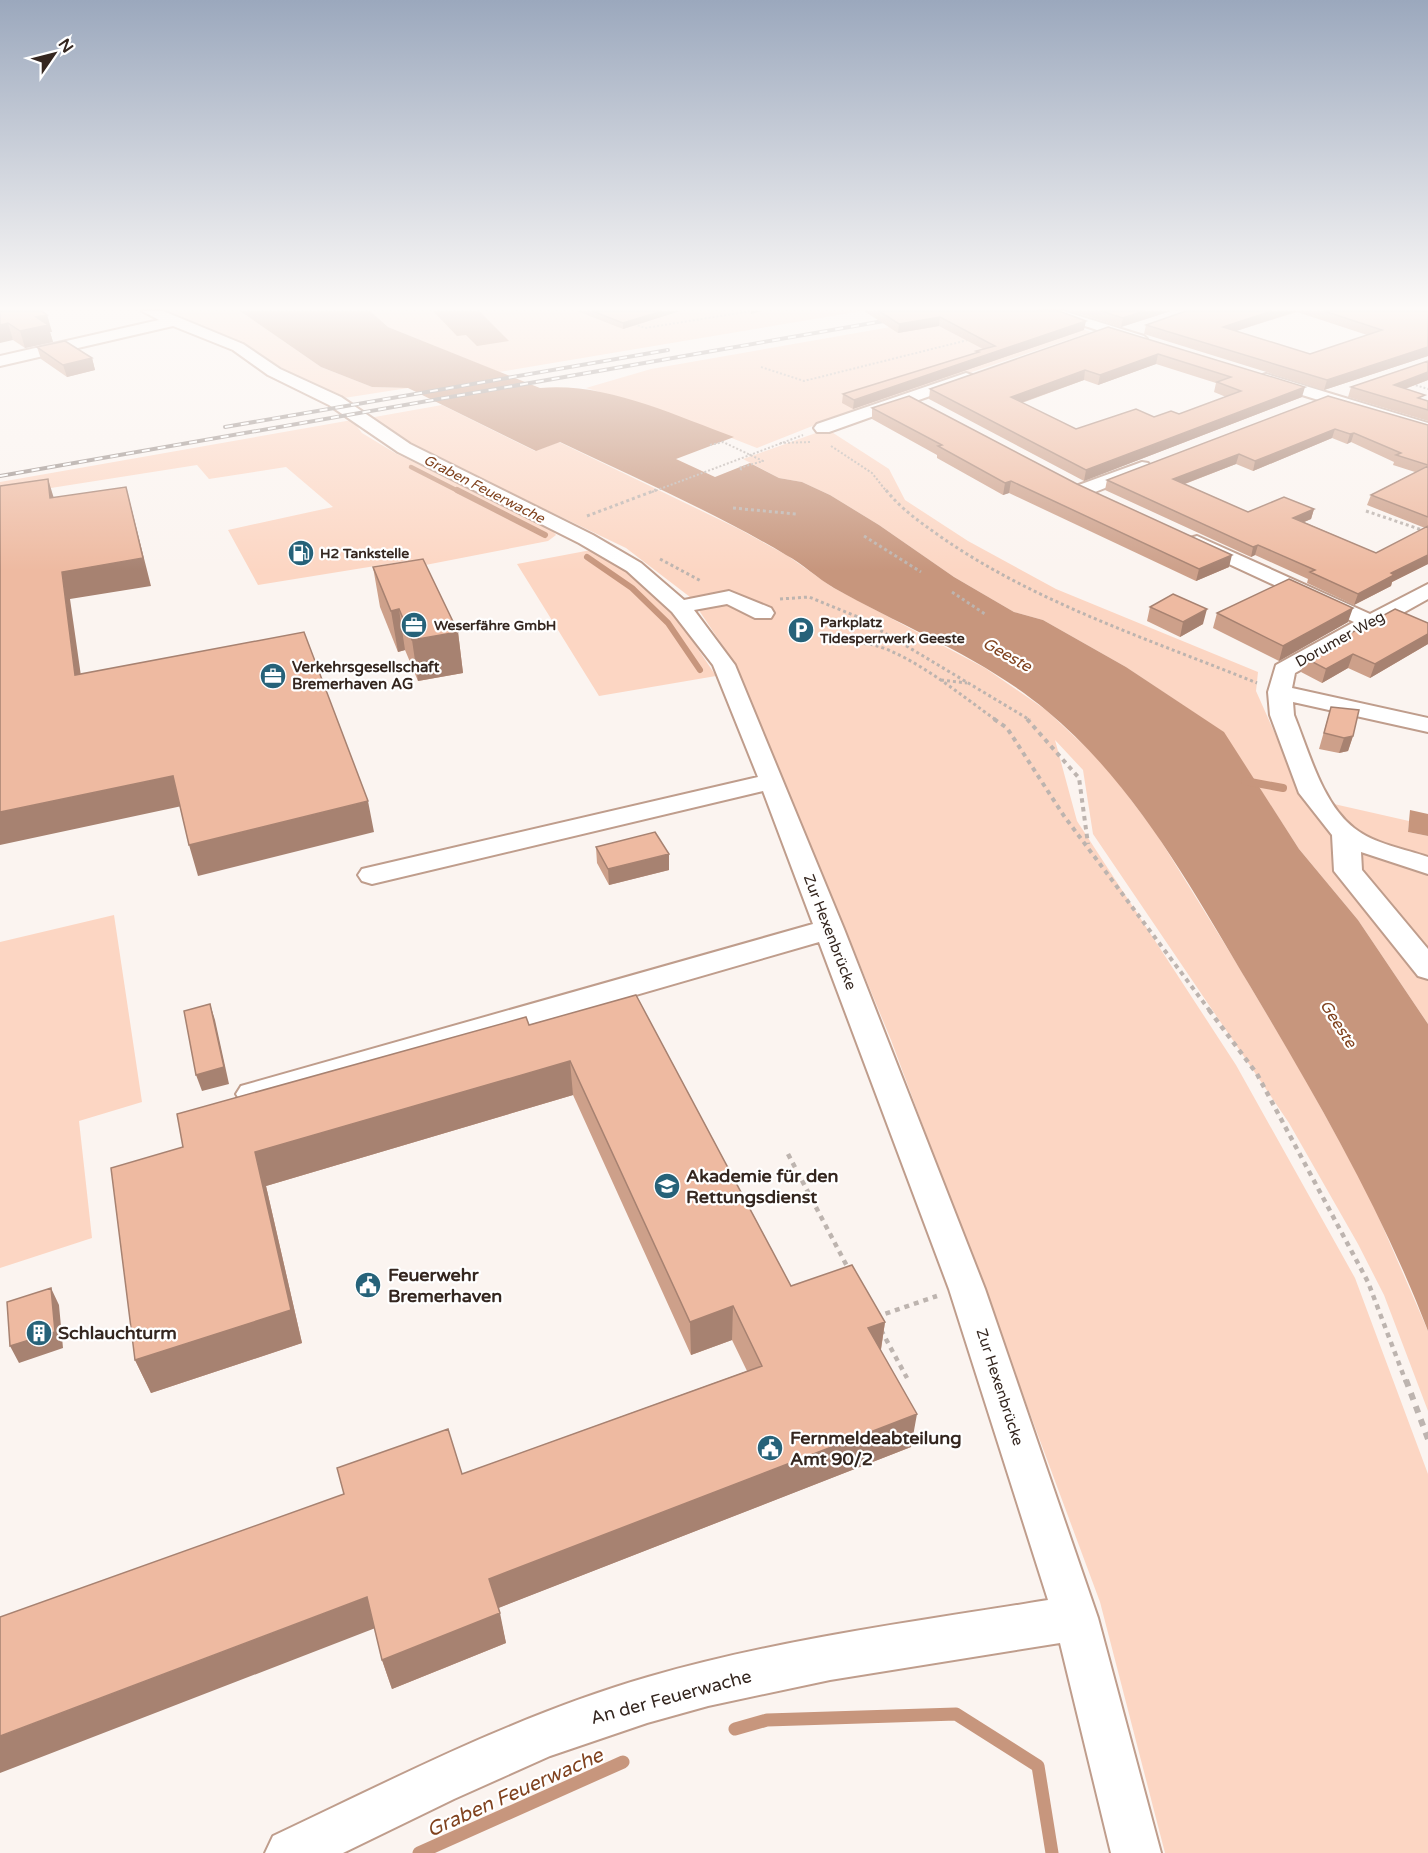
<svg xmlns="http://www.w3.org/2000/svg" width="1428" height="1853" font-family="'Varela Round',sans-serif">
	<style>
		.green { fill: #fcd6c3 }
		.water { fill: #c7967d }
		.lines { fill: none; stroke-linecap: round; stroke-linejoin: round }
		.stream-far3 { stroke: #c7967d; stroke-width: 4.5 }
		.stream-far2 { stroke: #c7967d; stroke-width: 6 }
		.stream-far1 { stroke: #c7967d; stroke-width: 8 }
		.stream { stroke: #c7967d; stroke-width: 13 }
		.minor-casing { stroke: #bf9d8c; stroke-width: 4 }
		.path-far4 { stroke: #bdb4af; stroke-width: 2; stroke-dasharray: 2 2; stroke-linecap: butt }
		.path-far3 { stroke: #bdb4af; stroke-width: 3; stroke-dasharray: 3 3; stroke-linecap: butt }
		.path-far2 { stroke: #bdb4af; stroke-width: 4; stroke-dasharray: 4.5 4.5; stroke-linecap: butt }
		.path-far1 { stroke: #bdb4af; stroke-width: 4.5; stroke-dasharray: 5 5; stroke-linecap: butt }
		.path { stroke: #bdb4af; stroke-width: 6; stroke-dasharray: 7 7; stroke-linecap: butt }
		.minor { fill: #fff; fill-rule: evenodd }
		.rail-casing { stroke: #9a8f8a; stroke-width: 4 }
		.rail { stroke: #fff; stroke-width: 2; stroke-dasharray: 8; stroke-linecap: butt }
		.wall { fill: #cda08a; fill-rule: evenodd }
		.shaded-wall { fill: #a78271 }
		.building { fill: #eebaa1; stroke: #a78271; stroke-width: 1.5; fill-rule: evenodd }
		.labels { text-anchor: middle; dominant-baseline: central; stroke-width: 4.5; stroke-linejoin: round; paint-order: stroke }
		.far-water-label { font-size: 14px; font-style: italic; fill: #80421e; stroke: #fff }
		.far-poi-label { font-size: 14px; font-weight: bold; fill: #34261f; stroke: #fff; text-anchor: start }
		.street-label { font-size: 15px; fill: #34261f; stroke: #fff }
		.poi-label { font-size: 15px; font-weight: bold; fill: #34261f; stroke: #fff; text-anchor: start }
		.water-label { font-size: 16px; font-style: italic; fill: #80421e; stroke: #fff }
		.near-poi-label { font-size: 18px; font-weight: bold; fill: #34261f; stroke: #fff; text-anchor: start }
		.near-street-label { font-size: 18px; fill: #34261f; stroke: #fff }
		.near-water-label { font-size: 20px; font-style: italic; fill: #80421e; stroke: #fff }
	</style>
	<rect width="100%" height="100%" fill="#fbf4f0"/>
	<path class="green" d="M163,311h77l81,56 51,20 36,1 -64,10 -47,-19 -79,-46z
		M370,311h492l-363,61 -111,-45z
		M982,311h49l60,21 -271,91 -63,25 -97,-38 -74,-22 65,-19z
		M442,405l93,46 24,-9 180,87 49,27 44,31 153,81 61,42 58,54 52,69 78,126 66,111 69,125 59,136v80l-44,-116 -26,-51 -69,-121 -196,-289 -10,-64 -28,-30 22,81 159,244 119,213 73,196v379h-263l-65,-251 -209,-562 -154,-373 -47,-70 -64,-49 -215,-103 -42,-27z
		M352,420l10,13 33,20 155,74 6,8 -8,6 -138,27 -4,-7 -148,24 -30,-55 105,-23 -47,-40 -77,12 -12,-14 -197,31v-14z
		M827,429l62,40 16,31 63,41 88,48 202,83 -2,19 47,106 106,24 -1,11 20,4v188l-70,-104 -59,-71 -76,-117 -97,-65 -83,-47 -29,-8 -60,-35 -75,-52 -49,-30 -28,-13 -23,-4 -36,-19z
		M591,550l40,25 39,32 46,69 -117,20 -82,-132z
		M114,915l28,187 -63,19 13,117 -92,30v-326z"/>
	<path class="water" d="M240,311h130l18,16 152,61c66,-6 133,27 194,49l-58,22 39,18 35,-14 29,15 23,4 28,13 49,30 75,52 60,35 29,8 83,47 98,65 75,117 59,71 70,104v307c-46,-121 -112,-234 -178,-345 -58,-97 -115,-202 -203,-275 -63,-53 -142,-83 -213,-123 -17,-10 -31,-24 -48,-33 -72,-43 -151,-77 -226,-113l-24,9 -128,-63 -36,-1 -51,-20z
		M433,311h46l30,30 -32,5 -11,-11 -9,1z
		M1410,810l18,4v22l-20,-4z"/>
	<g class="lines">
		<path class="stream-far3" d="M411,467l49,25"/>
		<path class="stream-far2" d="M457,490l88,45
			M587,557l45,31 36,35 32,47"/>
		<path class="stream-far1" d="M1245,781l38,7"/>
		<path class="stream" d="M735,1729l32,-9 189,-6 82,52 14,87
			M419,1853l204,-91"/>
		<defs>
			<path id="minor" d="M142,311h21l80,33 37,25 61,28 69,47 183,91 48,28 43,37 45,-9 42,17 3,5 -3,5h-16l-28,-14 -33,6 41,55 109,264 141,360 113,329 63,235h-50l-51,-210 -230,37 -122,26 -61,17 -97,33 -96,43 -111,54h-78l8,-17c123,-58 244,-121 375,-159 131,-38 266,-55 400,-77l-99,-311 -130,-347 -567,164 -11,-4 -5,-8 5,-8 572,-162 -50,-133 -391,93 -10,-3 -4,-6 4,-6 396,-92 -45,-112 -41,-53 -45,-41 -48,-28 -181,-91 -69,-47 -61,-30 -35,-25 -60,-24 -173,40v-10l159,-36z
				M1039,311h24l81,25 3,3 -8,5 -5,-2z
				M966,373l6,2 2,3 -2,3 -143,51h-12l-3,-4 3,-4z
				M1266,374l162,49v11l-168,-52 -2,-3 2,-3z
				M1142,462l6,1 3,4 -3,4 -58,23h-14l-2,-4 2,-4z
				M1197,536l173,78 58,-30v15l-133,74 -3,15 136,30v14l-135,-30 1,13c15,37 28,88 60,113 20,16 51,21 74,29v17l-67,-22 1,18 66,79v30l-10,-3 -84,-105 -2,-36 -33,-42 -29,-78 -2,-23 8,-27 78,-43 -164,-76 -3,-4 3,-4z"/>
		</defs>
		<use href="#minor" class="minor-casing"/>
		<path class="path-far4" d="M634,324l11,4 107,-17
			M761,367l43,14 168,-42
			M1412,384l16,5
			M780,443l30,-1
			M710,445l13,-3 40,19 -24,7 3,2
			M831,446l41,27 15,19
			M652,492l151,-57"/>
		<path class="path-far3" d="M886,490c16,20 34,32 55,47 95,66 210,103 316,146
			M733,508l63,6
			M1366,511l62,21
			M587,516l69,-26
			M864,536l57,36
			M660,559l41,22
			M952,592l33,22
			M780,599l29,-2 49,20 172,103
			M846,642c9,1 19,1 28,3 40,11 88,51 122,75
			M941,680l26,3"/>
		<path class="path-far2" d="M994,719l13,9 57,88 146,195
			M1027,719l52,59 9,66"/>
		<path class="path-far1" d="M1209,1010l48,64 111,208 38,100
			M788,1154l61,116
			M876,1317l61,-21
			M881,1330l26,48"/>
		<path class="path" d="M1406,1380l22,59"/>
		<use href="#minor" class="minor"/>
		<defs>
			<path id="rail" d="M225,427l443,-77
				M0,476l895,-157"/>
		</defs>
		<use href="#rail" class="rail-casing"/>
		<use href="#rail" class="rail"/>
	</g>
	<path class="wall" d="M0,311l47,4 5,17h-2l3,10 -28,6 -12,-8z
		M577,311h103l-57,18z
		M864,311h194l26,19 -231,79 -11,-6 1,-9 133,-41v-2l7,-2 -44,-23 -41,7z
		M1071,311h100l-50,16z
		M1186,311h242v45l-104,34 -180,-56 2,-9zM1297,312l70,23 -57,19 -74,-23z
		M1108,327l194,70 -218,84 -155,-82 1,-10zM1156,364l60,19 -2,9 12,5 -47,17 -103,15 -54,-26 62,-23 14,5z
		M37,347l55,11 3,12 -28,7 -26,-18z
		M1428,361v19l-23,9 18,11 5,1v20l-80,-24 3,-10z
		M1328,396l100,29v139l-36,18 -1,4 -37,19 -47,-22 1,-4 -53,-24 -4,2 -146,-67 2,-10zM1332,438l15,6 4,-2 43,20 -1,3 22,7 -44,23 -4,10 58,23 -49,25 -72,-31 7,-3 3,-10 -66,3 -63,-28 51,-20 17,7z
		M872,408l357,159 -33,14 -187,-88 -6,2 -66,-37v-3l-65,-36z
		M373,567l85,65 5,41 -45,8 -13,-31 -7,2 -18,-45z
		M1150,607l53,17 -23,13 -33,-16z
		M1217,613l131,9 -69,39 -66,-33z
		M1428,623v21l-58,34 -22,-10 -26,15 -21,-11 4,-14z
		M1331,707l22,29 -5,15 -9,2 -20,-4z
		M596,847l73,23 -60,15 -12,-22z
		M636,995l155,291 94,36 -4,28 30,97 -413,161 8,35 -114,46 -10,-29 80,-186 285,-103 -15,-31 -41,15 -118,-260 -307,91 36,157 -151,50 -16,-33 48,-213 346,-122z"/>
	<path class="shaded-wall" d="M662,311h18l-57,18v-6z
		M751,311h10l-10,3z
		M1144,311h27l-50,16 2,-9z
		M1272,311h25l-76,25 2,-9z
		M47,315l5,17h-2l3,10 -28,6 -5,-17 16,-14z
		M940,317l-1,9 -41,7 1,-9z
		M1086,321l-2,9 -231,79 1,-9z
		M8,323l5,17 -13,3v-18z
		M1428,347v9l-104,34 3,-10z
		M1158,354l-2,10 -58,21 2,-10z
		M92,358l3,12 -28,7 -4,-12z
		M1085,370l-1,10 -75,27 2,-10z
		M1428,372v8l-37,14 3,-9z
		M1305,387l-3,10 -218,84 2,-11z
		M1335,429l-3,9 -79,33 2,-10z
		M1354,433l-3,9 -4,2 3,-10z
		M1239,454l-3,10 -65,25 2,-10z
		M48,479l8,26 -6,-7z
		M1011,481l-2,12 -6,2 2,-12z
		M126,487l25,99 -81,13 15,105 -10,-29 -13,-103z
		M1314,509l-3,10 -21,9 3,-10z
		M1258,545l-3,10 -4,2 2,-10z
		M1232,555l-3,12 -33,14 3,-12z
		M1428,555v9l-36,18 -1,4 -37,19 4,-11 33,-21z
		M1353,608l-5,14 -69,39 4,-15z
		M399,609l6,41 -7,2 -7,-41z
		M1207,609l-4,15 -23,13 3,-15z
		M458,632l5,41 -45,8 -6,-41z
		M1428,634v10l-58,34 5,-14z
		M1353,654l-5,14 -26,15 4,-14z
		M1353,736l-5,15 -9,2 5,-15z
		M173,776l9,30 -182,39v-33z
		M368,801l6,31 -176,44 -9,-31z
		M669,854v16l-60,15 -1,-16z
		M210,1004l5,16 14,64 -27,7 -6,-16z
		M570,1061l3,34 -307,91 36,157 -151,50 -16,-33 120,-208z
		M51,1288l8,17 4,43 -44,15 -9,-17z
		M733,1306l-1,34 -41,15 -1,-33z
		M885,1322l-5,33 -12,-27z
		M917,1414l-6,33 -415,162 -7,-30z
		M367,1597l11,30 -378,146v-37z
		M500,1613l6,30 -114,46 -10,-29z"/>
	<path class="building" d="M0,311h42l5,4 -11,2 12,8 -28,6 -12,-8 -8,2z
		M592,311h70l-39,12z
		M879,311h180l27,10 -232,79 -11,-6 136,-42 -3,-1 19,-5 -55,-29 -41,7z
		M1101,311h43l-21,7z
		M1186,311h86l-49,16 87,27 72,-24 -58,-19h104v36l-101,33 -181,-55z
		M1108,327l197,60 -219,83 -156,-81zM1158,354l73,23 -14,5 24,9 -62,23 -8,-3 -17,6 -18,-8 -60,20 -65,-32 74,-27 15,5z
		M65,341l27,17 -29,7 -26,-18z
		M1428,361v11l-34,13 31,10 -7,3 10,3v9l-77,-23z
		M909,396l168,88 155,71 -33,14 -188,-88 -6,2 -67,-37 4,-1 -70,-37z
		M1328,396l100,29v40l-32,-10 5,-2 -47,-20 -4,1 -15,-5 -80,32 -16,-7 -66,25 75,33 36,-15 30,12 -21,9 83,35 52,-27v29l-37,18 3,2 -36,19 -48,-22 5,-2 -57,-25 -5,2 -146,-67z
		M1428,466v51l-57,-22z
		M48,479l2,19 76,-11 17,71 -81,14 13,103 229,-43 64,169 -179,44 -16,-69 -173,36v-326z
		M423,559l35,73 -46,8 -13,-31 -8,2 -18,-44z
		M1289,579l64,29 -70,38 -66,-33z
		M1173,594l34,15 -24,13 -33,-15z
		M1395,609l33,14v11l-53,30 -22,-10 -27,15 -21,-11z
		M1331,707l28,3 -6,26 -9,2 -20,-5z
		M655,832l14,22 -61,15 -12,-22z
		M636,995l155,291 61,-21 33,57 -17,6 49,86 -428,165 11,34 -118,47 -15,-63 -367,139v-119l344,-123 -7,-26 111,-39 14,45 300,-108 -29,-60 -43,16 -120,-261 -315,91 36,158 -156,50 -24,-192 72,-21 -6,-33 349,-97 3,8z
		M210,1004l14,63 -28,8 -12,-64z
		M51,1288l4,44 -45,14 -3,-44z"/>
	<linearGradient id="sky" x2="0" y2="1"><stop stop-color="#9ba8bd"/><stop offset="0.54" stop-color="#fdfaf8"/><stop offset="1" stop-color="#fdfaf8" stop-opacity="0"/></linearGradient>
	<rect width="1428" height="571" fill="url(#sky)"/>
	<defs>
		<symbol id="fuel-disc" viewBox="-11 -11 22 22"><circle r="9.5" fill="#266279" stroke="#fff"/><path d="M-5.5-6h7V0h2V4h1.3V-2.5L3-4.5l.8-.8L6-3V5H2.5V1h-1V6h-7ZM-4.2-4.7v3.2H.2V-4.7Z" fill="#fff"/></symbol>
		<symbol id="office-disc" viewBox="-11 -11 22 22"><circle r="9.5" fill="#266279" stroke="#fff"/><path d="M-6-3h4V-5.5h4V-3h4V5H-6ZM-1-4.5V-3h2v-1.5ZM-6 0V1H6V0Z" fill="#fff"/></symbol>
		<symbol id="parking-disc" viewBox="-11 -11 22 22"><circle r="9.5" fill="#266279" stroke="#fff"/><path d="M-3.5-5.5H1a3.5 3.5 0 0 1 0 7H-1V5.5H-3.5ZM-1-3.4V-.6H.8a1.4 1.4 0 0 0 0-2.8Z" fill="#fff"/></symbol>
		<symbol id="school-disc" viewBox="-11 -11 22 22"><circle r="9.5" fill="#266279" stroke="#fff"/><path d="M0-5L7-2L0 1L-7-2ZM-4 1L0 2.5L4 1V4Q0 6-4 4Z" fill="#fff"/></symbol>
		<symbol id="civic-disc" viewBox="-11 -11 22 22"><circle r="9.5" fill="#266279" stroke="#fff"/><path d="M-.6-6.5H3V-4.5H.6V-3L4-1V1h2V6H-6V1h2V-1L-.6-3ZM-1.2 2.5V6h2.4V2.5Z" fill="#fff"/></symbol>
		<symbol id="building-disc" viewBox="-11 -11 22 22"><circle r="9.5" fill="#266279" stroke="#fff"/><path d="M-4-6H4V6H1V3H-1V6H-4ZM-2.5-4.3h1.7v1.8h-1.7ZM.8-4.3h1.7v1.8H.8ZM-2.5-1h1.7V.8h-1.7ZM.8-1h1.7V.8H.8Z" fill="#fff"/></symbol>
	</defs>
	<g fill-rule="evenodd">
		<use href="#fuel-disc" x="286" y="538" width="30" height="30"/>
		<use href="#office-disc" x="399" y="610" width="30" height="30"/>
		<use href="#parking-disc" x="786" y="615" width="30" height="30"/>
		<use href="#office-disc" x="258" y="661" width="30" height="30"/>
		<use href="#school-disc" x="652" y="1171" width="30" height="30"/>
		<use href="#civic-disc" x="353" y="1270" width="30" height="30"/>
		<use href="#building-disc" x="24" y="1318" width="30" height="30"/>
		<use href="#civic-disc" x="755" y="1433" width="30" height="30"/>
	</g>
	<g class="labels">
		<g class="far-water-label">
			<text transform="translate(484 489) rotate(27)">Graben Feuerwache</text>
		</g>
		<g class="far-poi-label">
			<text x="320" y="553">H2 Tankstelle</text>
			<text x="820" y="622">Parkplatz<tspan x="820" dy="16">Tidesperrwerk Geeste</tspan></text>
			<text x="434" y="625">Weserfähre GmbH</text>
		</g>
		<g class="street-label">
			<text transform="translate(1340 639) rotate(-29)">Dorumer Weg</text>
			<text transform="translate(830 932) rotate(69)">Zur Hexenbrücke</text>
			<text transform="translate(1000 1387) rotate(72)">Zur Hexenbrücke</text>
		</g>
		<g class="poi-label">
			<text x="292" y="667">Verkehrsgesellschaft<tspan x="292" dy="17">Bremerhaven AG</tspan></text>
		</g>
		<g class="water-label">
			<text transform="translate(1007 655) rotate(29)">Geeste</text>
			<text transform="translate(1338 1024) rotate(57)">Geeste</text>
		</g>
		<g class="near-poi-label">
			<text x="686" y="1176">Akademie für den<tspan x="686" dy="21">Rettungsdienst</tspan></text>
			<text x="388" y="1275">Feuerwehr<tspan x="388" dy="21">Bremerhaven</tspan></text>
			<text x="58" y="1333">Schlauchturm</text>
			<text x="790" y="1438">Fernmeldeabteilung<tspan x="790" dy="21">Amt 90/2</tspan></text>
		</g>
		<g class="near-street-label">
			<text transform="translate(671 1697) rotate(-15)">An der Feuerwache</text>
		</g>
		<g class="near-water-label">
			<text transform="translate(515 1793) rotate(-24)">Graben Feuerwache</text>
		</g>
	</g>
	<g transform="translate(54 54) rotate(55)" stroke="#ffffff" stroke-width="4.5" paint-order="stroke">
	<path d="M0-4.5L10 22L0 15L-10 22Z" fill="#34261f"/>
	<text y="-9" font-size="16" font-weight="bold" text-anchor="middle" fill="#34261f">N</text>
	</g>
</svg>
